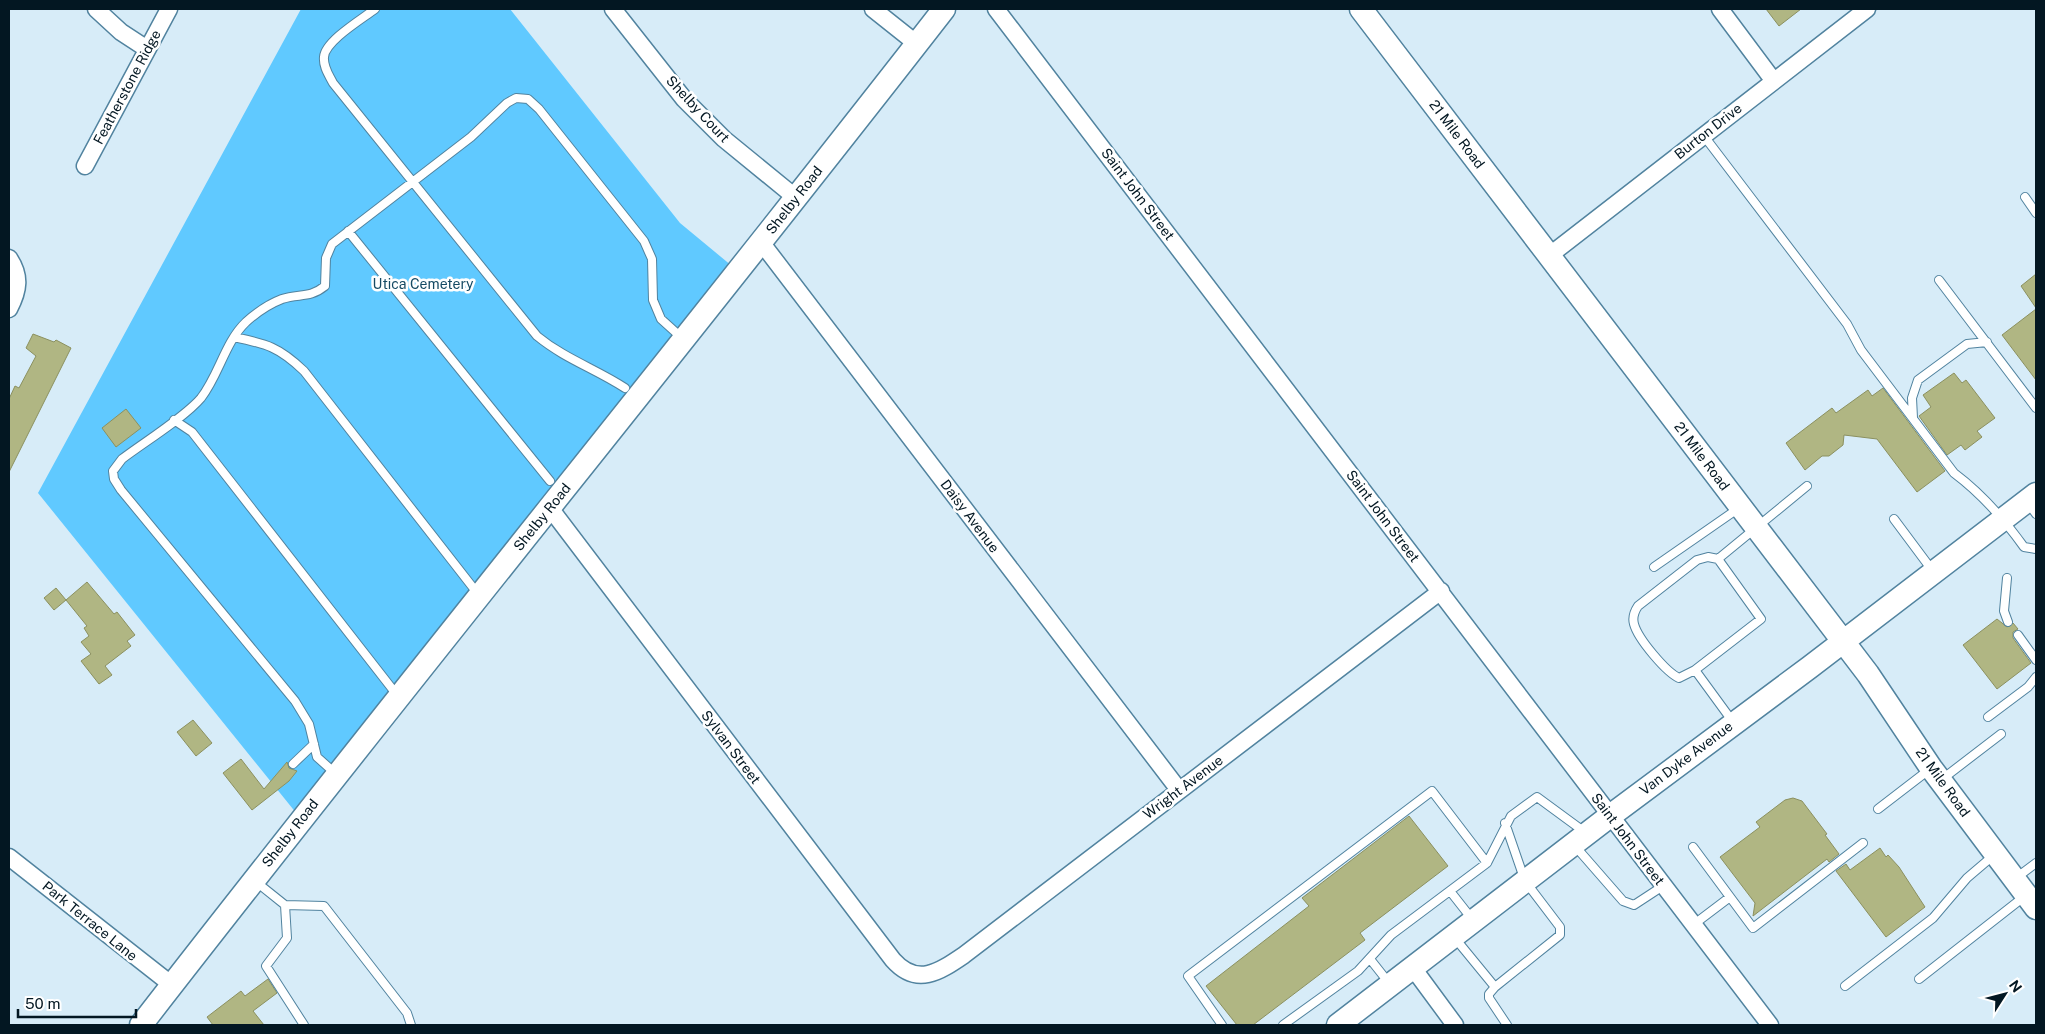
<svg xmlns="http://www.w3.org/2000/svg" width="2045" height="1034" font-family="'Public Sans',sans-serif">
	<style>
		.green { fill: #60c9ff }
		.building { fill: #b0b683; stroke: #8b905f }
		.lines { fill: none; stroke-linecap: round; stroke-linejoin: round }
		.lane-casing { stroke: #51839f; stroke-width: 10 }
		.street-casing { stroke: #51839f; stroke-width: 19 }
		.secondary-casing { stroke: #51839f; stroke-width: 25 }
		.lane { stroke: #fff; stroke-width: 8 }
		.street { stroke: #fff; stroke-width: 16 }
		.secondary { stroke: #fff; stroke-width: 22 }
		.labels { text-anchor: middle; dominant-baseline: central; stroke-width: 5; stroke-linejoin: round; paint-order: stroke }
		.street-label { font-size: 14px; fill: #031722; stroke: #fff }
		.park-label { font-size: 14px; fill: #154a64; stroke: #fff }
	</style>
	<rect width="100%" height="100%" fill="#d7ecf8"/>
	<path class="green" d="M301,9h209l170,214 58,48 -437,548 -263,-326z"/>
	<path class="building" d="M1766,9h35l-22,17z
		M2036,274v34l-15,-22z
		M2036,309v71l-34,-45z
		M33,334l21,8 2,-2 15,8 -62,124v-73l6,-13 4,2 17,-32 -10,-8z
		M1954,373l8,10 4,-3 29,38 -18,13 5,6 -17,13 -4,-5 -14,10 -28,-39 12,-9 -8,-12z
		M1883,388l62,83 -28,21 -40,-53 -33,-4 -1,10 -14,11h-7l-17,14 -19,-27 46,-35 4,5 32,-23 4,6z
		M126,409l15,19 -25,19 -14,-19z
		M87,582l27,32 3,-2 18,23 -8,6 4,5 -26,20 7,9 -13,9 -18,-23 10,-7 -10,-12 8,-6 -5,-8 3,-2 -21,-26z
		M56,588l10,12 -12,10 -10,-12z
		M1997,619l10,8 6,-4 5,6 -5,3v6l18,25 -34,26 -34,-44z
		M193,720l19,23 -16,13 -19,-24z
		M241,759l23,30 23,-27 2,6 8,3 -8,10 -37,29 -29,-37z
		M1793,798l9,3 25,33 -2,1 14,19 -10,8 -2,-3 -74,57 2,-13 -35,-46 40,-30 -4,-5 29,-22z
		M1409,816l39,50 -88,67 5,7 -112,85h-16l-31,-39 103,-80 -7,-8z
		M1880,848l6,9 2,-2 11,12 26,40 -39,30 -50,-66 10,-7 4,6z
		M268,979l9,14 -24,18 11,14h-51l-6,-8 34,-26 4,5z"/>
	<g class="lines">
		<defs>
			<path id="lane" d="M375,9c-13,10 -50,32 -51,48 -1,10 5,18 9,26l204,253c28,23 59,33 88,52
				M1704,136l143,188 14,26 93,123c28,21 50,46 70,74l12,2
				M2025,197l11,16
				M348,231l202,250
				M1939,280l97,128
				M234,337c33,7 45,10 70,34l174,223
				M1913,418l-1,-20 6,-18 49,-36 20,-2
				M174,420l18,12 205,263
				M2028,503l8,11
				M1894,519l38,51
				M1654,567l85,-59
				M2007,578l-3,33 4,11
				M2018,635l18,25
				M1695,670l-16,8c-13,-6 -41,-39 -45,-54 -2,-7 0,-12 4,-18l59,-46 11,-3 10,2
				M1988,717l40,-30 8,-10
				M1733,722l-38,-52 66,-51 -43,-60 89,-73
				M293,764l21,-20
				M336,774l-19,-17 -8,-33 -14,-23 -174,-211 -7,-11 -1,-8 9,-12c21,-16 63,-42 79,-61 18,-23 24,-56 45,-76 10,-9 23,-18 36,-23 17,-6 27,0 43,-13l1,-28 6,-14 139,-107 36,-34 9,-5 12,1 11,10 105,132 8,18 1,41 8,19 21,19
				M1941,780l60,-46
				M1878,809l52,-40
				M1575,846l48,55 11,4 29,-19
				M1693,847l60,81 110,-85
				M1487,863l24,-47 26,-19 49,36
				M2016,878l20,-15
				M255,881l30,24 39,1 83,107 4,12
				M1450,891l22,28
				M285,905l2,33 -21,28 38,59
				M1693,925l37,-28
				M1454,937l41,50 65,-52v-8l-35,-46 -20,-58
				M1370,959l19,24
				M1919,979l106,-83
				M1845,986l88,-68 34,-40 27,-23
				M1495,987l-6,7v4l18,27
				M1222,1025l-34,-49 244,-185 55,72 -96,72 -33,36 -75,54"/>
			<path id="street" d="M96,9l25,23 26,17
				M613,9l71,90 40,40 71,58
				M873,9l44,35
				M996,9l774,1016
				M1720,9l53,71
				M85,166l84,-157
				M761,242l418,548
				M1550,255l317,-246
				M9,258c12,18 10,32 0,51
				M550,508l343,452c24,27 46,12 71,-5l477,-364
				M9,857l163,128
				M1413,968l42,57"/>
			<path id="secondary" d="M1361,9l507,665 63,94 105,140
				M141,1025c264,-341 538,-675 803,-1016
				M1338,1025l272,-209 200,-149 226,-173"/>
		</defs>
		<use href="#lane" class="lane-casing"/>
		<use href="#street" class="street-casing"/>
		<use href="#secondary" class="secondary-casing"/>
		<use href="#lane" class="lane"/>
		<use href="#street" class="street"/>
		<use href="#secondary" class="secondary"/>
	</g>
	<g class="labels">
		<g class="street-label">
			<text transform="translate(127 87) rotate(-62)">Featherstone Ridge</text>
			<text transform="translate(698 109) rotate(47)">Shelby Court</text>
			<text transform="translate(1708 131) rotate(-38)">Burton Drive</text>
			<text transform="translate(1457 134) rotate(53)">21 Mile Road</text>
			<text transform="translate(1138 194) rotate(53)">Saint John Street</text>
			<text transform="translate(794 200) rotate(-52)">Shelby Road</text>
			<text transform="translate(1702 456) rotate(53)">21 Mile Road</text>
			<text transform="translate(970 516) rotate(53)">Daisy Avenue</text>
			<text transform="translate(1383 516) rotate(53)">Saint John Street</text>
			<text transform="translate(542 517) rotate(-51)">Shelby Road</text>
			<text transform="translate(731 747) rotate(53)">Sylvan Street</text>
			<text transform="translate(1686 758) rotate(-37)">Van Dyke Avenue</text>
			<text transform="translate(1943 782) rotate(54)">21 Mile Road</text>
			<text transform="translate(1183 787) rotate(-37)">Wright Avenue</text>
			<text transform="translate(290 833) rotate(-52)">Shelby Road</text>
			<text transform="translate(1628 839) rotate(53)">Saint John Street</text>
			<text transform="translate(90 921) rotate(39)">Park Terrace Lane</text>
		</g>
		<g class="park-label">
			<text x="423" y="284">Utica Cemetery</text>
		</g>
	</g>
	<rect width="2045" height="1034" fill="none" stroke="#031722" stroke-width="20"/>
	<g transform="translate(2005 994) rotate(54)" stroke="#ffffff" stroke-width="4" paint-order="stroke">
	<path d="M0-4L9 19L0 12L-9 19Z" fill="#031722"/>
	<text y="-8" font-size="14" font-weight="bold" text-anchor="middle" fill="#031722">N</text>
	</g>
	<path d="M18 1009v8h118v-8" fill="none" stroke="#031722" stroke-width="2.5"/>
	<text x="25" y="1009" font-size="15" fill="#031722" stroke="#ffffff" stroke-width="4" paint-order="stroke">50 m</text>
</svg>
